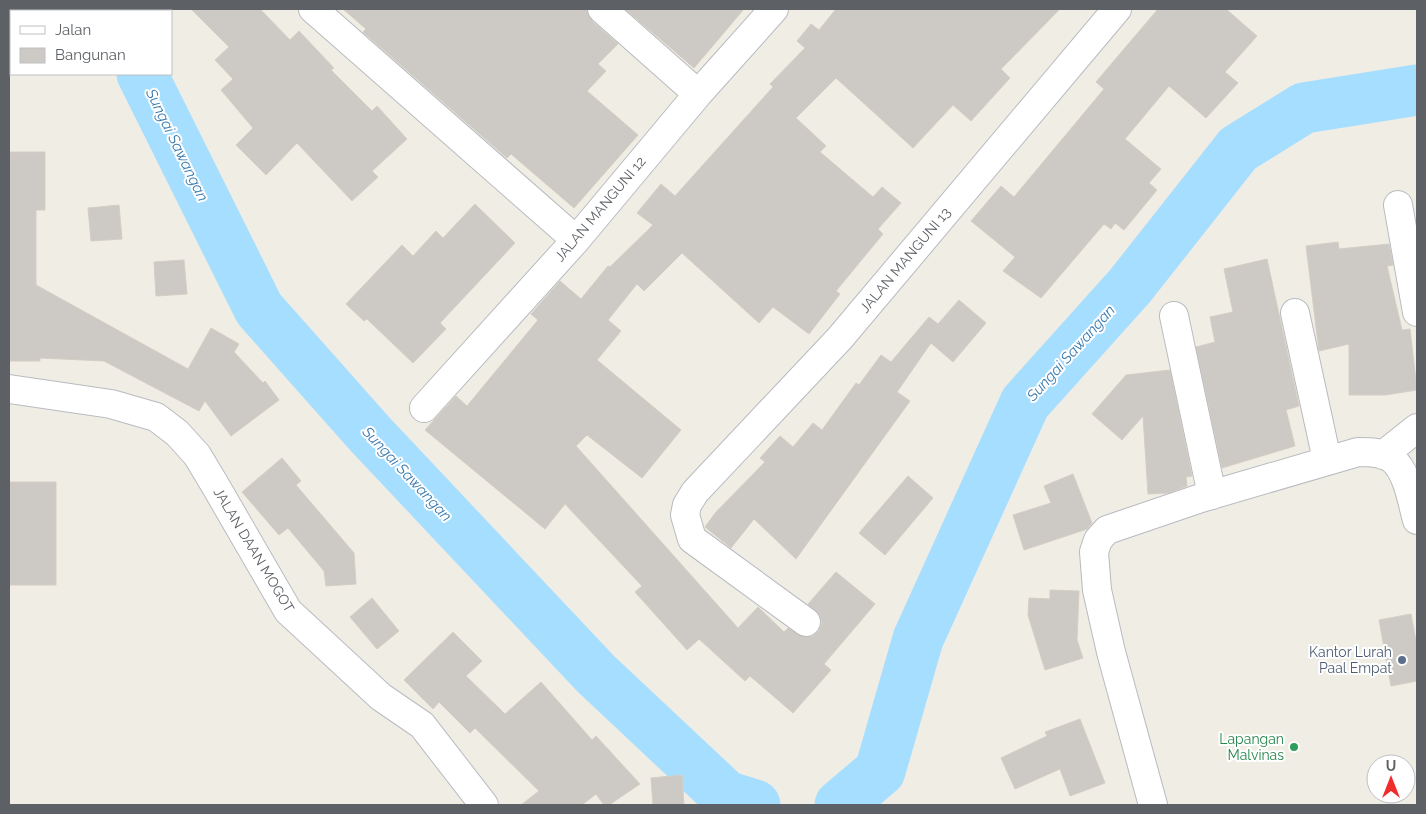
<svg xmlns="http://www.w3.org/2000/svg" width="1426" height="814" font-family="Raleway,sans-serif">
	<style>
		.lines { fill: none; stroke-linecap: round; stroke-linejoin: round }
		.river { stroke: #a6deff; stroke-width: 51 }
		.building { fill: #cdc9c4; stroke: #d5cec3 }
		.minor-casing { stroke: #b7bbbf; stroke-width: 30 }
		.secondary-casing { stroke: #b8bcc1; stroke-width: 30 }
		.minor { stroke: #fff; stroke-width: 28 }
		.secondary { stroke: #fff; stroke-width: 28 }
		.service-dot { fill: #5c6f8a; stroke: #fff; stroke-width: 2 }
		.leisure-dot { fill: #2e9e5b; stroke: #fff; stroke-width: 2 }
		.labels { text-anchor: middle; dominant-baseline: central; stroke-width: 4; stroke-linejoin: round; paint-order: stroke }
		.street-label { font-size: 14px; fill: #5d6166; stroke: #fff }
		.service-label { font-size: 14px; fill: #4e5e75; stroke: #fff; text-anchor: end }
		.leisure-label { font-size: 14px; fill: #27864d; stroke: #fff; text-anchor: end }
		.water-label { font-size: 15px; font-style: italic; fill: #3b7aad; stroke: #fff }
	</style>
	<rect width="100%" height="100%" fill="#f0ede5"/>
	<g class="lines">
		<path class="river" d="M96,9l2,2
			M142,74l117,235 110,124 227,241 130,122 29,9
			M840,805l40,-34 38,-132 107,-236 105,-117 108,-137 66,-41 113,-18"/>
	</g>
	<path class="building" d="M191,9h69l30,31 9,-9 35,37 -3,2 41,41 5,-5 30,33 -35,32 6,6 -26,24 -55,-58 -31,32 -30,-30 17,-17 -32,-38 12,-11 -18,-19 14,-13z
		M343,9h244l5,12 26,23 -20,20 8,7 -19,20 51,44 -64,73 -63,-54 -4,4 -144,-126 3,-3z
		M625,9h119l-50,59z
		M836,9h224l-59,60 9,9 -39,43 -18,-16 -40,43 -77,-70 -40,40 30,28 -6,6 53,45 9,-10 19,16 -23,26 5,5 -47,57 4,3 -31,40 -36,-27 -14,16 -77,-70 -38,38 -7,-7 -29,36 13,11 -24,29 84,70 -39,48 -55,-43 -11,11 162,182 20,-21 26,25 4,-4 16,9 9,-1 6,-5 3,-8 -2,-8 -12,-11 28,-32 39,32 -51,60 7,6 -38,43 -43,-37 -5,5 -46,-42 -12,11 -52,-58 7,-6 -77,-82 -20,25 -120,-99 31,-34 11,10 71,-86 -7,-6 29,-33 21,18 27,-33 2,1 43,-42 -16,-12 24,-29 14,12 98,-109 -3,-3 35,-36 -8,-7 14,-17 8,6z
		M1158,9h68l31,27 -32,36 13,11 -32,35 -37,-32 -44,53 36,30 -12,14 8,7 -33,40 -9,-7 -4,6 -7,-5 -63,74 -38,-27 12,-14 -44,-36 30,-35 13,11 90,-108 -8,-7z
		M9,152h36v58h-9v75l152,84 23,-41 28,16 -5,8 29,31 2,-2 14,19 -48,36 -26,-35 -6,10 -95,-50 -64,-3v3h-31z
		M475,204l40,39 -75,80 6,6 -33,34 -46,-44 -3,2 -18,-17 56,-59 11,11 23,-25 7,7z
		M119,205l3,34 -31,2 -3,-33z
		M1338,242l1,7 50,-5 4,21 -6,1 15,64 8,-1 7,61 -32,5h-36v-51l-30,7 -13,-105z
		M1267,259l32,147 -13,4 9,36 -73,22 -26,-121 19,-5 -5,-25 23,-5 -9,-43z
		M184,260l3,34 -31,2 -2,-34z
		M959,300l27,23 -33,39 -22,-19 -34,49 13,9 -114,158 -42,-40 -23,29 -26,-21 11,-15 49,-50 -5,-4 20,-22 13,11 20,-24 9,7 34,-47 3,2 22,-30 10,7 38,-45 9,7z
		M1170,370l22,106 -6,1 1,9 -19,7 -20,1 -5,-78 -21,24 -30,-26 34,-39z
		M282,458l19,23 -5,4 58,68 2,31 -30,2 -2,-15 -36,-43 -9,7 -37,-43z
		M1073,474l19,49 -5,6 -63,21 -11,-35 38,-12 -7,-17z
		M908,476l25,22 -48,57 -26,-22z
		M9,482h47v103h-47z
		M1050,590l29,1 -2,49 6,18 -38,12 -17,-55 1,-17 21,1z
		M372,598l27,33 -22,18 -27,-32z
		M1411,614l6,32v35l-26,5 -12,-66z
		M453,632l29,29 -16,15 39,38 36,-32 51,58 4,-4 44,48 -31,21h-5l-8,-11 -14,11h-61l18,-14 -64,-63 -5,5 -31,-31 -6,7 -29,-29z
		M1080,719l25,64 -35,13 -10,-27 -45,20 -14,-31 46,-22 -2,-4z
		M682,775l2,30h-31l-2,-27z"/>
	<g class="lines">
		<defs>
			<path id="minor" d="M313,9l263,231
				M602,9l96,85
				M1398,205l19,107
				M1295,313l32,147
				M1174,316l38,179
				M424,408l152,-168 122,-146 76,-85
				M1383,455l34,-27
				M806,622l-114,-83 -7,-24 2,-10 8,-13 145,-154 277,-329
				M1153,805l-42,-153 -14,-62 -3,-38 4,-12 9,-10 94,-32 157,-46c11,0 25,0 34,7 16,13 20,44 25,61"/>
			<path id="secondary" d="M9,389l102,15 45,13 21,16 20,22 18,30 73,126 93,86 41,28 62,80"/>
		</defs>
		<use href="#minor" class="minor-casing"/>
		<use href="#secondary" class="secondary-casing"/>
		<use href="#minor" class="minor"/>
		<use href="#secondary" class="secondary"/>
	</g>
	<circle class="service-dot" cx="1402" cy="660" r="5"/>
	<circle class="leisure-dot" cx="1294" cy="747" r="5"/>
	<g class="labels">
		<g class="street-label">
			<text transform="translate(600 209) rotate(-50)">JALAN MANGUNI 12</text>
			<text transform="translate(905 260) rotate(-50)">JALAN MANGUNI 13</text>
			<text transform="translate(254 550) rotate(59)">JALAN DAAN MOGOT</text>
		</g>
		<g class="service-label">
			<text x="1392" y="652">Kantor Lurah<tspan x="1392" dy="16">Paal Empat</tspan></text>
		</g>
		<g class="leisure-label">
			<text x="1284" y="739">Lapangan<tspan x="1284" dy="16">Malvinas</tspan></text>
		</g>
		<g class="water-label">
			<text transform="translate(177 145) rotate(64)">Sungai Sawangan</text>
			<text transform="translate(1071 353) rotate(-48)">Sungai Sawangan</text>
			<text transform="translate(407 474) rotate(47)">Sungai Sawangan</text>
		</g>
	</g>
	<rect width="1426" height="814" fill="none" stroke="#5d6166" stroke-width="20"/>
	<rect x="10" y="10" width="162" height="65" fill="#ffffff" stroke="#bec0c2"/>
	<rect x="20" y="26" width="25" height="8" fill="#ffffff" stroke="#bec0c2"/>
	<text x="55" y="35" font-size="15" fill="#5d6166">Jalan</text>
	<rect x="20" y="48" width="25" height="15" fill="#cdc9c4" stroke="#bec0c2"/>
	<text x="55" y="60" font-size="15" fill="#5d6166">Bangunan</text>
	<g transform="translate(1391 779)"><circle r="24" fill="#ffffff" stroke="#bec0c2"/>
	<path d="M0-4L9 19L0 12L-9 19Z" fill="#f02d2b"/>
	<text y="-8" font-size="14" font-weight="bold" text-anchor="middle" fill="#5d6166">U</text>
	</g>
</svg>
